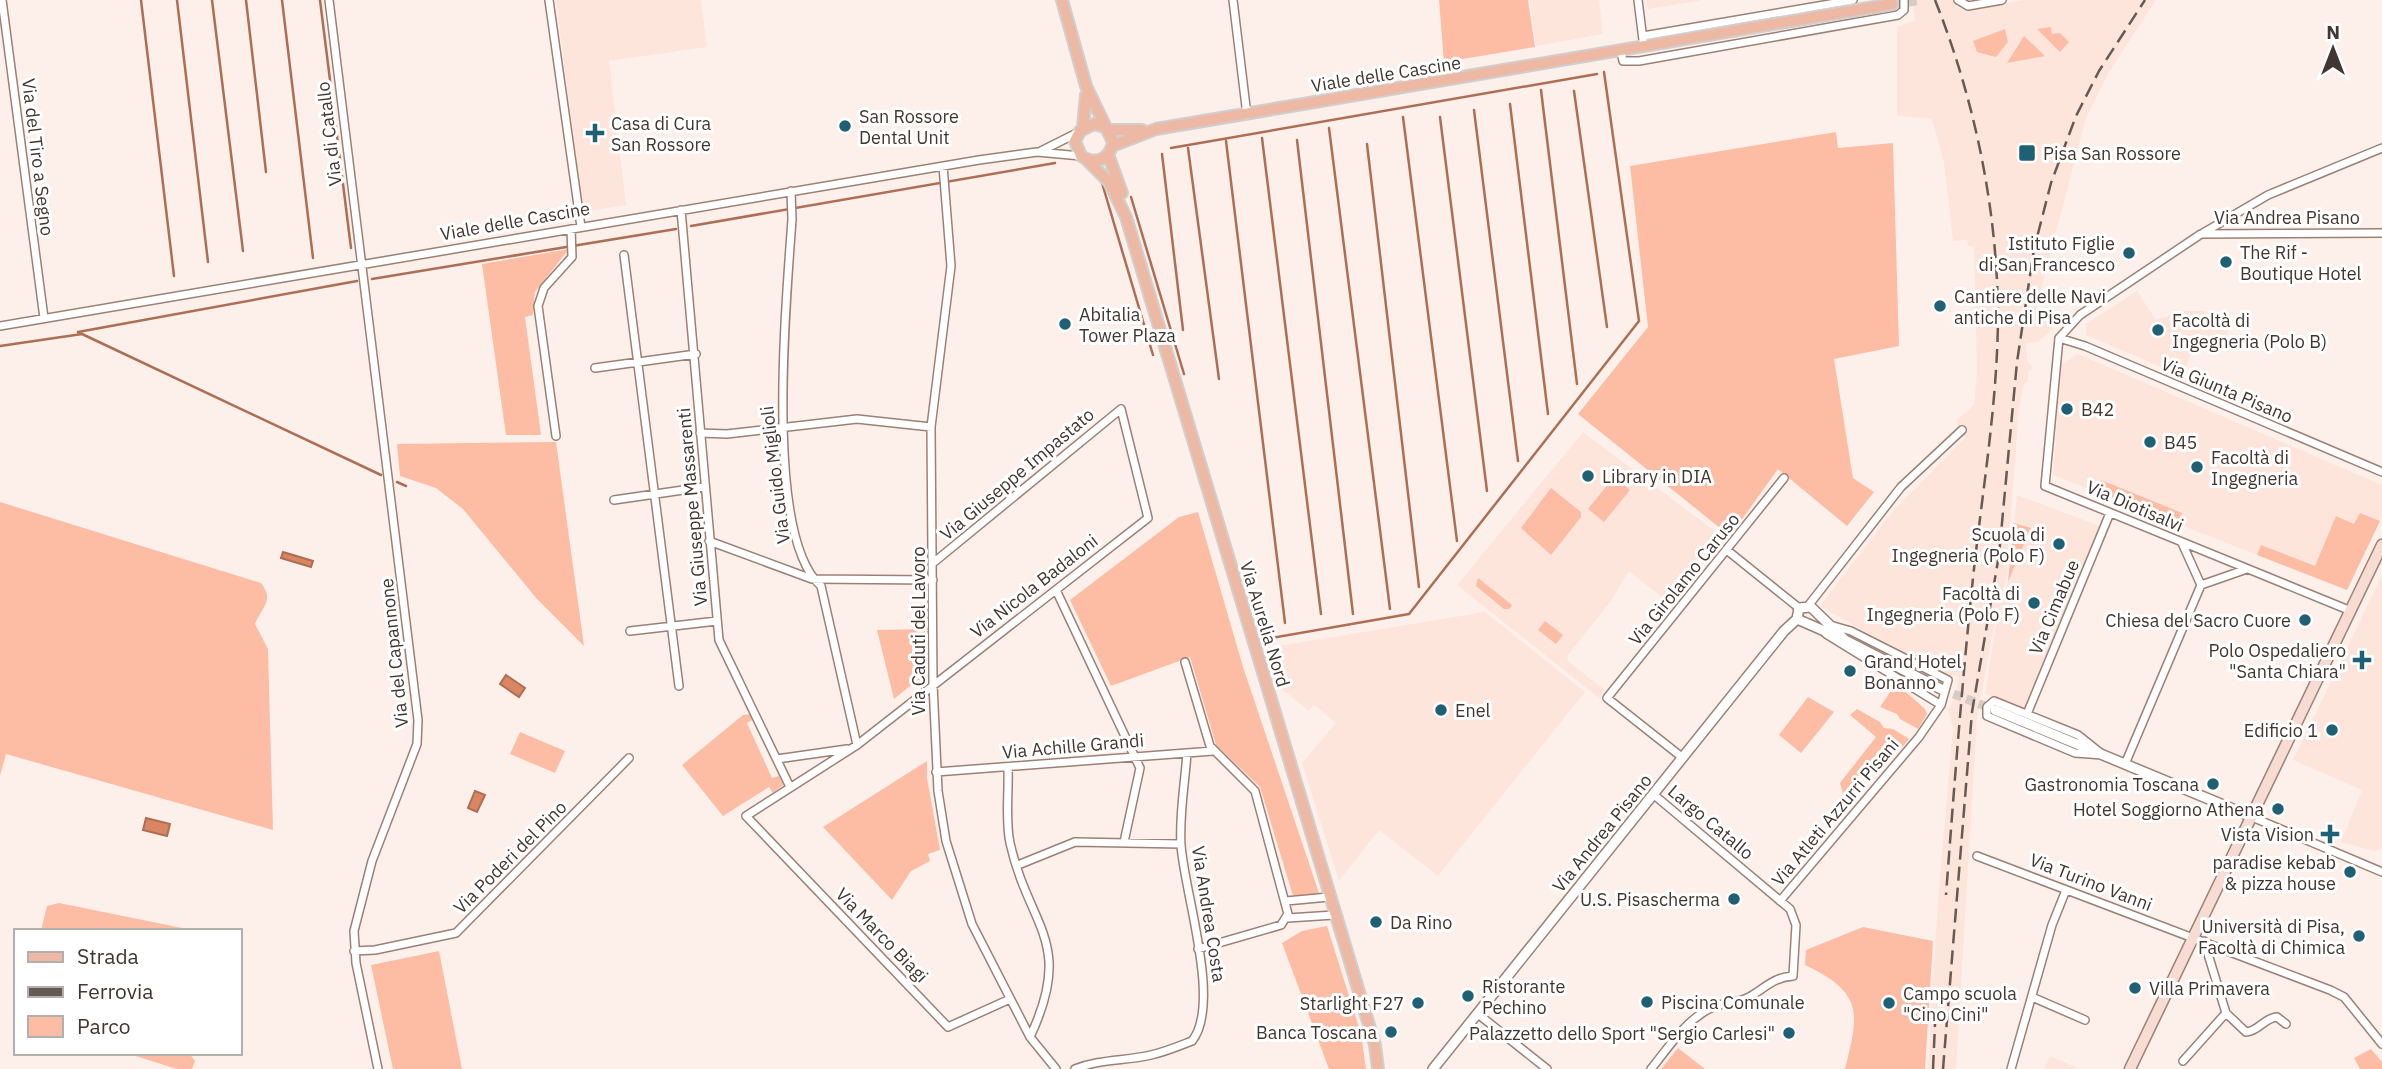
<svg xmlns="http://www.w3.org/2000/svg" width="2382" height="1069" font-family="'IBM Plex Sans',sans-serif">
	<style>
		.built { fill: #fde5dc }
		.green { fill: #fcbda4 }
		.water { fill: #db8663; stroke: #ad6e54; stroke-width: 2 }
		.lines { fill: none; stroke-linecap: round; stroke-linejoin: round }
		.stream { stroke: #ad6e54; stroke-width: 2.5 }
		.tertiary-tunnel { stroke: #d7cbc6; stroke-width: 9; stroke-dasharray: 9 4.5; stroke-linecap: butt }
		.primary-tunnel { stroke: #d7cbc6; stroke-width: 10; stroke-dasharray: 10 5; stroke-linecap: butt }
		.minor-casing { stroke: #9c8075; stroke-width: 10 }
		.tertiary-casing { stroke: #9c8075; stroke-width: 12 }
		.secondary-casing { stroke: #9c8075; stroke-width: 13 }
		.primary-casing { stroke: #d1cfce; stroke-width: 14 }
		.minor { stroke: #fff; stroke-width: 7 }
		.tertiary { stroke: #fff; stroke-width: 9 }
		.secondary { stroke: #f6dcd2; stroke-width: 10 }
		.primary { stroke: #edb9a4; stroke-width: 10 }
		.rail { stroke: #665a55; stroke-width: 2.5; stroke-dasharray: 14 7; stroke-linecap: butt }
		.poi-dot { fill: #1f6075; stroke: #fff; stroke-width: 2.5 }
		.labels { text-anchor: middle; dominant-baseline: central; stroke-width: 6; stroke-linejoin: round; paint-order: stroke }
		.street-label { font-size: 18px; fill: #413631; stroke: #fff }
		.poi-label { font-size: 18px; fill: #413631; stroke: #fff; text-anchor: start }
	</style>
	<rect width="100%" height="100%" fill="#fdf0eb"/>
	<path class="built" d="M556,0h145l6,47 -98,14 17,144 -43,7z
		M1530,0h69l4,34 -67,12z
		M1646,0h57l-55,9z
		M1912,0h42l3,7 7,3 60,-10h132l-47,72 -23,46 -50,191 17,20 -15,13 -12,1 1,17 6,8 -5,4v10l-4,2 -5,23 -13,173 -13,51 -16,87 -21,351h-28l10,-169 15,-172 -5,-18 9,-16 1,-17 -28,-9 -1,-4 -25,-10 -84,-48 73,-95 72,-73 -9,-17 18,-16 3,-33 -3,-125 -6,-1 -1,-6 -14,1 -9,-78 -12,-44 -35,-3v-89l18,-7z
		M2137,291l19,29 25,-9h22l29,12 -14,32 -24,-9 -12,30 -96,-41v-11z
		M2078,354l304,131v31l-35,74 -294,-115 8,-110z
		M1583,432l141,106 -47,58 -5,-4 -7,8 -36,-29 -18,30 -44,55 2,6 36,28 -6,8 -142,-113z
		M2017,495l83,31 -75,183 -40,-15 15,-93 8,-19z
		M2382,575v274l-8,2 -33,-9 21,-52 -69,-30z
		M1485,612l100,80 -147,184 -59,-46 -40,51 -37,-118 34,-40 -22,-18 -5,6 -30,-24 -13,-39z
		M2050,1056l30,13h-36z"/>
	<path class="green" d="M1439,0h89l7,47 -91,15z
		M2051,27l1,7 8,-1 9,9 -9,10 -23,-23z
		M2005,29l3,13 -12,15 -19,-5 -4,-11z
		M2024,36l21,20 -38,7z
		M1836,132l2,16 55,-5 6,203 -65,13 19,119 21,14 -27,34 -69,-57 -48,67 -152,-122 70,-87 -18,-161z
		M569,249l-34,43 -2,23 -8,2 16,118h-35l-24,-171z
		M556,442l28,204 -47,-47 -74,-90 -27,-21 -36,-12 -3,-32z
		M1614,477l16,13 -26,32 -16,-13z
		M2101,480l81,33 -4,11 -81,-33z
		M1551,488l30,24v5l-30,38 -30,-27z
		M0,502l261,81c14,18 0,25 -6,41l13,25 5,181 -267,-76 -6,22z
		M1198,512l45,155 76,226 -25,6 -34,-112 -44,-42 -26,-88 -79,29 -41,-86 109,-83z
		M2360,513l20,8 -33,69 -90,-35 4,-10 54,21 21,-50 18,8z
		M2014,523l17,5 -23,54z
		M1478,578l34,27 -3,4h-5l-28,-23z
		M1545,621l18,14 -7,9 -18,-14z
		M925,629v51l-6,8 -4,-6 -21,17 -17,-69z
		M1896,683l29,26 2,5 -9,15 -18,-10 -3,-5 -17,-7z
		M1808,697l26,15 -33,41 -22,-18z
		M1857,709l23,13 4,6 9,1 16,10 -9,11 -18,-2 -39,46 -3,-11 36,-46 -26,-22z
		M751,714l3,5 -7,4 25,55 7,-2 4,9 -10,8 -4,-6 -46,29 -41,-51 61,-50z
		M520,732l45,19 -10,22 -45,-19z
		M927,761v17l13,72 -12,4 2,7 -19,10 -19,29 -69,-73z
		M59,903l138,28h-156l6,-25z
		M1327,926l34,108 5,35h-37l-47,-126 20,-12z
		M1863,927l70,14 -8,128h-80c14,-56 19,-76 -40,-104l1,-15z
		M439,951l23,118h-69l-22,-104z
		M1678,1048l27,21h-44z
		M2371,1049l11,13v7h-22l-6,-11z
		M126,1053h63l6,8 -3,8h-15z"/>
	<path class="water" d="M283,552l30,9 -2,6 -30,-9z
		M506,675l19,13 -6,9 -19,-13z
		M475,791l10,4 -8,17 -9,-4z
		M146,818l24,6 -3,12 -24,-6z"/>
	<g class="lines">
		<path class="stream" d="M141,0l33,276
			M177,0l31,262
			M212,0l31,251
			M246,0l20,172
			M282,0l31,258
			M320,0l31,248
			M1541,90l36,294
			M1574,91l33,236
			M1510,104l38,310
			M1474,110l44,351
			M1403,117l54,424
			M1440,117l47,374
			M1329,128l61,481
			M1262,138l59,476
			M1297,140l56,474
			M1226,141l59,482
			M1367,144l52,443
			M1171,148l426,-74
			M1188,148l31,231
			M1162,154l21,176
			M1102,183l51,172
			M1131,197l53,177
			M691,226l364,-63
			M372,279l304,-50
			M78,332l279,-51
			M0,346l82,-12 299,141
			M397,482l9,4
			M1266,639l143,-25 230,-293 -35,-249"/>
		<path class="tertiary-tunnel" d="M1941,689l54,21"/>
		<path class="primary-tunnel" d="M1892,4l26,-4"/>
		<defs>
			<path id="minor" d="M2,0l42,318
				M329,0l89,720 -1,24 -45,117 -18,70 2,32 22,106
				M549,0l32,227
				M1233,0l14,115
				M1638,0l5,40
				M1958,0l10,6 34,-6
				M1643,36l210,-36
				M1621,52l2,9h16l259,-46 6,-5v-10
				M1041,151l36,-18
				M943,166l8,100 -20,161 2,257 5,107 8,50 26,83 58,113 26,32
				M791,191l1,28c-5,76 -29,317 29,367l36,159
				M681,210l38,430 71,147
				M2203,233l65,-38 114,-47
				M624,255l55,431
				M0,326l979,-166 58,-8 44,4
				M2059,338l26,8 297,126
				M595,368l101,-14
				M700,433l27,1 130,-15 74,8
				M556,436l-18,-130 6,-18 28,-31 -1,-28
				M614,500l90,-13
				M709,541l103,38 121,1
				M2182,543l19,42
				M1728,551l71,57
				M933,563l188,-154 27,109 -291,227 -111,71 202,211 62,-28
				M2201,585l46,-16
				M1056,590l84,178 -16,74
				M1808,606l93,-119 61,-57
				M2351,611l-306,-125 14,-148 21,-23 121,-81 181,-1
				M630,631l87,-10
				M1826,634l115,71 7,-25 -97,-49 -21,-6
				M1185,662l25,84 45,45 33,123 -7,11 -83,24
				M1994,701l84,34 25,20 -28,-2 -88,-37v-9z
				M2027,714l83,-201
				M1683,758l-76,-60 177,-220
				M777,759l70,-10
				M2125,764l76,-179
				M1008,768c1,24 -3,52 2,75 19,85 65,98 20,194
				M936,772l277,-21
				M2252,817l130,55
				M1977,856l353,134 14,7 38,47
				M1018,865l57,-23 106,2
				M1286,901l43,-4
				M1780,901l139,-164 22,-32
				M1288,918l46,-3
				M354,951l21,-1 81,-17 173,-175
				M2032,997l53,23
				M2226,1013l20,19c13,-1 18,-14 31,-15l9,7
				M1478,1014l69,55
				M2183,1061l43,-48 -22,-72
				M1075,1069c25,-10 50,-8 76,-14 14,-3 28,-9 41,-14 30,-37 -8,-149 -11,-196 -2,-30 4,-62 6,-92
				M1651,1069c18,-22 35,-50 62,-62 11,-5 26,-4 36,-10 16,-9 25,-20 44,-21l3,-51 -6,-16 -137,-115
				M2011,1069l41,-144 14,-35"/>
			<path id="tertiary" d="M1797,619l48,21 96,49
				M1995,710l257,107
				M1433,1069l351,-438 13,-12 2,-11 12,-1 34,33"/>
			<path id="secondary" d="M2130,1069l252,-524"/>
			<path id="primary" d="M1062,0l24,86 27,56c-3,17 -17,24 -32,14l-6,-15 5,-10 14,-7 11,3
				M1083,127l3,-32
				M1108,130h34
				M1112,146l44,-17 736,-125
				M1108,154l14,39
				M1086,159l23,23 17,35 249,828 3,24"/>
		</defs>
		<use href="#minor" class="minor-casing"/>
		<use href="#tertiary" class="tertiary-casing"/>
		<use href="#secondary" class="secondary-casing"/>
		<use href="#primary" class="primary-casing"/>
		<use href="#minor" class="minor"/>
		<use href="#tertiary" class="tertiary"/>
		<use href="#secondary" class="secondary"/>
		<use href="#primary" class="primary"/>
		<path class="rail" d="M1935,0c40,100 63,212 63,320 -1,87 -16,173 -25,258 -11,105 -19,211 -27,317
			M1933,1069l2,-45
			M1943,1069l29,-357 27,-157 18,-193 17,-113 17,-66 25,-67 23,-45 46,-71"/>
	</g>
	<g class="poi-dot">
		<circle cx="845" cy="126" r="7"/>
		<path d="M591.5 122.5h7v7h7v7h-7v7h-7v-7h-7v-7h7z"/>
		<rect x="2018" y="144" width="18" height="18" rx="3.5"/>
		<circle cx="2129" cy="253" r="7"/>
		<circle cx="2226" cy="262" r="7"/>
		<circle cx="1940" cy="306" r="7"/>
		<circle cx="1065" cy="324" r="7"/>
		<circle cx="2158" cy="330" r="7"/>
		<circle cx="2067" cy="409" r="7"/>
		<circle cx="2150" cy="442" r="7"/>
		<circle cx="2197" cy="467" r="7"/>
		<circle cx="1588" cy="476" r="7"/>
		<circle cx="2059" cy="544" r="7"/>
		<circle cx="2034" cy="603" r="7"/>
		<circle cx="2305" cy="620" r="7"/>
		<path d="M2358.5 649.5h7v7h7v7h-7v7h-7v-7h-7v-7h7z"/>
		<circle cx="1850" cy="671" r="7"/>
		<circle cx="1441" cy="710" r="7"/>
		<circle cx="2332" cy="730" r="7"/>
		<circle cx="2213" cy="784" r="7"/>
		<circle cx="2278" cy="809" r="7"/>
		<path d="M2326.5 823.5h7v7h7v7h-7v7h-7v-7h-7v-7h7z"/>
		<circle cx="2350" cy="872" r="7"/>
		<circle cx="1734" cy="899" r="7"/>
		<circle cx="1376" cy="922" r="7"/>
		<circle cx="2359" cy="936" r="7"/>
		<circle cx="2135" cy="988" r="7"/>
		<circle cx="1468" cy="996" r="7"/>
		<circle cx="1647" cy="1002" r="7"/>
		<circle cx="1418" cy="1003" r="7"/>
		<circle cx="1889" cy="1003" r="7"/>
		<circle cx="1391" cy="1032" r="7"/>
		<circle cx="1789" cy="1033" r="7"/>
	</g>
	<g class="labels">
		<g class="street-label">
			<text transform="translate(1386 74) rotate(-9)">Viale delle Cascine</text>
			<text transform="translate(329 134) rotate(-97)">Via di Catallo</text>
			<text transform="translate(38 157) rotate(83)">Via del Tiro a Segno</text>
			<text x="2287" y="217">Via Andrea Pisano</text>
			<text transform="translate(515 221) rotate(-10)">Viale delle Cascine</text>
			<text transform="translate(2227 390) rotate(23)">Via Giunta Pisano</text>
			<text transform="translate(1017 474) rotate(-40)">Via Giuseppe Impastato</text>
			<text transform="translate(775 475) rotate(-97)">Via Guido Miglioli</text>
			<text transform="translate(2135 506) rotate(23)">Via Diotisalvi</text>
			<text transform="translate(692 507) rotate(-95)">Via Giuseppe Massarenti</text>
			<text transform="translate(1684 579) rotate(-51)">Via Girolamo Caruso</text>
			<text transform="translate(1034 586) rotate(-38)">Via Nicola Badaloni</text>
			<text transform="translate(2054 607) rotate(-67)">Via Cimabue</text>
			<text transform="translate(1265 624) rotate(73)">Via Aurelia Nord</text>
			<text transform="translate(918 631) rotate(-90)">Via Caduti del Lavoro</text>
			<text transform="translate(394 653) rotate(-96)">Via del Capannone</text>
			<text transform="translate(1073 746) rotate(-5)">Via Achille Grandi</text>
			<text transform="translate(1835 812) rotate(-50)">Via Atleti Azzurri Pisani</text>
			<text transform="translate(1711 822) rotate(40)">Largo Catallo</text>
			<text transform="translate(1602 833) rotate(-51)">Via Andrea Pisano</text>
			<text transform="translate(510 857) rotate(-45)">Via Poderi del Pino</text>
			<text transform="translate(2091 882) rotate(21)">Via Turino Vanni</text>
			<text transform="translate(1209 914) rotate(81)">Via Andrea Costa</text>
			<text transform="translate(882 935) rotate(46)">Via Marco Biagi</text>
		</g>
		<g class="poi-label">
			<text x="859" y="116">San Rossore<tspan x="859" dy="21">Dental Unit</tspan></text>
			<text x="611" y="123">Casa di Cura<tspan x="611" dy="21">San Rossore</tspan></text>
			<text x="2043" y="153">Pisa San Rossore</text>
			<text x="2115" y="243" text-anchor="end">Istituto Figlie<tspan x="2115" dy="21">di San Francesco</tspan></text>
			<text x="2240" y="252">The Rif -<tspan x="2240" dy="21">Boutique Hotel</tspan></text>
			<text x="1954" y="296">Cantiere delle Navi<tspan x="1954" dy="21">antiche di Pisa</tspan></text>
			<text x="1079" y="314">Abitalia<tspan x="1079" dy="21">Tower Plaza</tspan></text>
			<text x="2172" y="320">Facoltà di<tspan x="2172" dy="21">Ingegneria (Polo B)</tspan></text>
			<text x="2081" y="409">B42</text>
			<text x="2164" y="442">B45</text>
			<text x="2211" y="457">Facoltà di<tspan x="2211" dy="21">Ingegneria</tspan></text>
			<text x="1602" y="476">Library in DIA</text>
			<text x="2045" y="534" text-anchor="end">Scuola di<tspan x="2045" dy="21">Ingegneria (Polo F)</tspan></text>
			<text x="2020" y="593" text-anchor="end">Facoltà di<tspan x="2020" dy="21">Ingegneria (Polo F)</tspan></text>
			<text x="2291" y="620" text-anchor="end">Chiesa del Sacro Cuore</text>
			<text x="2346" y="650" text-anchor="end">Polo Ospedaliero<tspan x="2346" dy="21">"Santa Chiara"</tspan></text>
			<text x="1864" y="661">Grand Hotel<tspan x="1864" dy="21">Bonanno</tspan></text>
			<text x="1455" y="710">Enel</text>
			<text x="2318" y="730" text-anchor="end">Edificio 1</text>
			<text x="2199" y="784" text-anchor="end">Gastronomia Toscana</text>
			<text x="2264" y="809" text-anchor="end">Hotel Soggiorno Athena</text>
			<text x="2314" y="834" text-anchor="end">Vista Vision</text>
			<text x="2336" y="862" text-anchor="end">paradise kebab<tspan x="2336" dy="21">&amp; pizza house</tspan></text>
			<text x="1720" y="899" text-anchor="end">U.S. Pisascherma</text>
			<text x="1390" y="922">Da Rino</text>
			<text x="2345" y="926" text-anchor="end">Università di Pisa,<tspan x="2345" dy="21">Facoltà di Chimica</tspan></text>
			<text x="1482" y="986">Ristorante<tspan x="1482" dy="21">Pechino</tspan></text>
			<text x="2149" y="988">Villa Primavera</text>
			<text x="1903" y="993">Campo scuola<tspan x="1903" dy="21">"Cino Cini"</tspan></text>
			<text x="1661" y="1002">Piscina Comunale</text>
			<text x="1404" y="1003" text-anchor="end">Starlight F27</text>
			<text x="1377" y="1032" text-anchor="end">Banca Toscana</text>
			<text x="1775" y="1033" text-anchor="end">Palazzetto dello Sport "Sergio Carlesi"</text>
		</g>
	</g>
	<rect x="14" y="929" width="228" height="126" fill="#ffffff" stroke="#b3afad" stroke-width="2"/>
	<rect x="28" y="952" width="35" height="10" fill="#edb9a4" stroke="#b3afad" stroke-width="2"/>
	<text x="77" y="964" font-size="21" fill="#413631">Strada</text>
	<rect x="28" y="987" width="35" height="10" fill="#665a55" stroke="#b3afad" stroke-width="2"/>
	<text x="77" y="999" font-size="21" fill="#413631">Ferrovia</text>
	<rect x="28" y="1016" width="35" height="21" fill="#fcbda4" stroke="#b3afad" stroke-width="2"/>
	<text x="77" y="1034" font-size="21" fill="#413631">Parco</text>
	<g transform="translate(2333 49)" stroke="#ffffff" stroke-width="5" paint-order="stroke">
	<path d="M0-5L12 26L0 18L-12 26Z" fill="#413631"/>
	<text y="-10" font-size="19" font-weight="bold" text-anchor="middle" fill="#413631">N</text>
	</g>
</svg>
